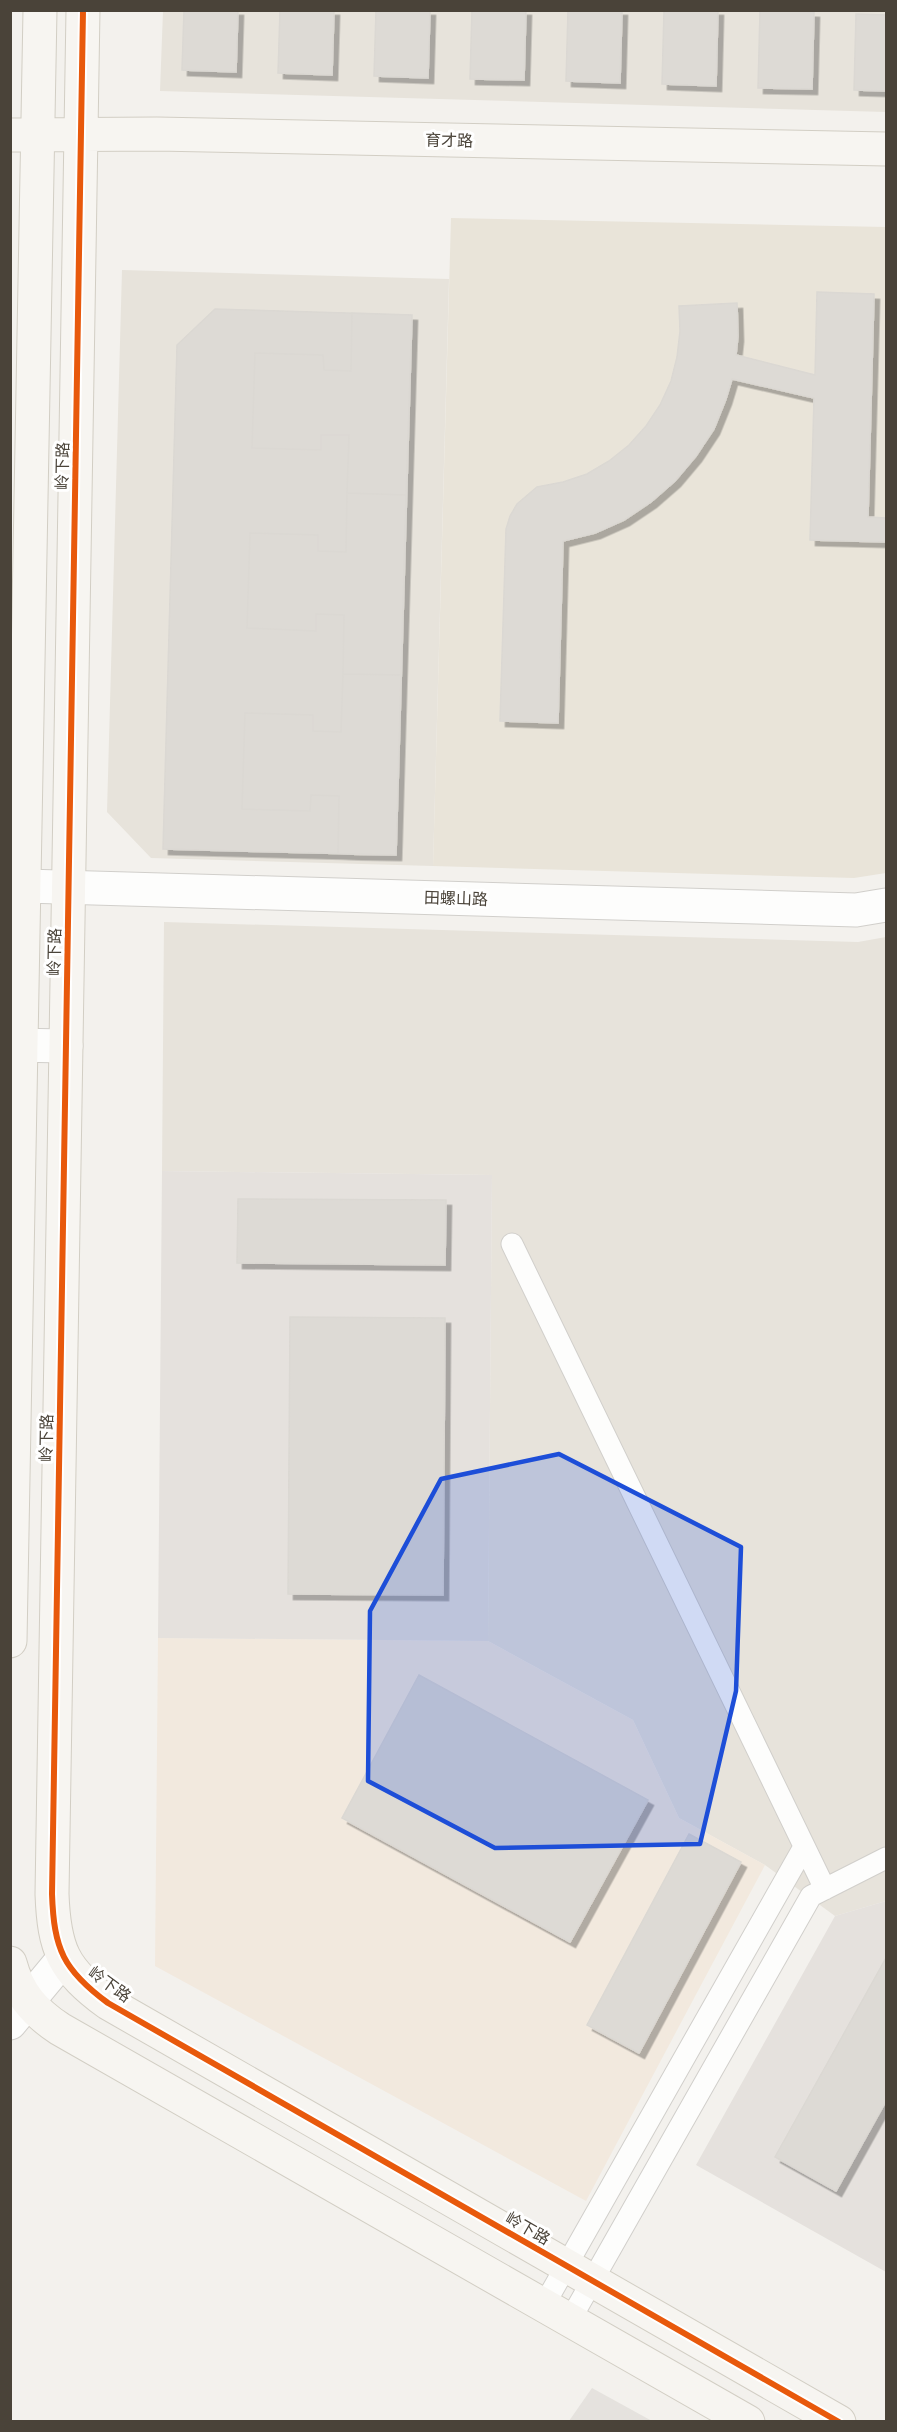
<svg xmlns="http://www.w3.org/2000/svg" width="897" height="2432" font-family="Ubuntu,'Noto Sans SC',sans-serif">
	<style>
		.residential { fill: #e7e3db }
		.commercial { fill: #f2e9de }
		.industrial { fill: #e5e1dd }
		.education { fill: #e9e4d9 }
		.parking { fill: #e5e2de }
		.building { fill: #dddad5; stroke: #dbd8d3; stroke-width: 1.5; filter: url(#shadow) }
		.lines { fill: none; stroke-linecap: round; stroke-linejoin: round }
		.lane-casing { stroke: #d1cfcb; stroke-width: 23 }
		.street-casing { stroke: #d1cfcb; stroke-width: 35 }
		.secondary-casing { stroke: #d2cec4; stroke-width: 35 }
		.lane { stroke: #fdfdfc; stroke-width: 21 }
		.street { stroke: #fdfdfc; stroke-width: 33 }
		.secondary { stroke: #f7f5f1; stroke-width: 33 }
		.cycleway-casing { stroke: #fff; stroke-width: 10 }
		.cycleway { stroke: #e8590c; stroke-width: 6 }
		.marked { fill: #1d4ed8; fill-opacity: 0.2; stroke: #1d4ed8; stroke-width: 4.5; stroke-linejoin: round }
		.labels { text-anchor: middle; dominant-baseline: central; stroke-width: 6; stroke-linejoin: round; paint-order: stroke }
		.street-label { font-size: 16px; fill: #4a4339; stroke: #fff }
	</style>
	<defs>
		<filter id="shadow"><feDropShadow dx="5.5" dy="5.5" stdDeviation="0" flood-color="#0004"/></filter>
	</defs>
	<rect width="100%" height="100%" fill="#f3f1ed"/>
	<path class="residential" d="M163,11h723v101l-726,-21z
		M122,270l327,9 -16,587 -282,-8 -44,-46z
		M164,922l694,20 28,-5v964l-51,15 -70,-51 -86,-47 -46,-98 -145,-79 4,-466 -330,-4z"/>
	<path class="commercial" d="M158,1638l330,3 145,79 46,98 86,47 -179,336 -431,-235z"/>
	<path class="industrial" d="M162,1171l330,4 -4,466 -330,-3z
		M886,1901v371l-190,-107 139,-249z"/>
	<path class="education" d="M451,218l435,9v646l-32,5 -421,-12z"/>
	<path class="parking" d="M592,2388l60,33h-83z"/>
	<path class="building" d="M184,10h54l-2,62 -54,-2z
		M280,10h54l-2,65 -54,-2z
		M376,10h54l-2,68 -54,-2z
		M472,10h54l-2,70 -54,-1z
		M568,10h54l-2,73 -54,-2z
		M664,10h54l-2,76 -54,-2z
		M760,10l54,2 -2,77 -54,-1z
		M856,14l30,1v76l-32,-1z
		M817,292l57,2 -6,223 18,1v24l-76,-2 4,-142 -82,-19 -6,20 -12,30 -18,27 -21,25 -24,21 -27,18 -29,13 -32,8 -5,182 -58,-2 6,-192 4,-13 7,-12 20,-17 26,-5 24,-8 22,-13 20,-16 17,-19 14,-21 11,-24 6,-24 3,-26 -1,-25 58,-3 1,33 -2,19 79,20z
		M215,309l197,6 -16,540 -233,-6 14,-504z
		M352,313l60,2 -6,180 -59,-2 2,-58h-28v15l-69,-2 3,-95 68,2 1,15 27,1z
		M347,493l59,2 -5,180 -58,-1 1,-59 -28,-1v17l-69,-3 3,-95 68,2v16l28,1z
		M343,674l58,1 -5,180 -58,-1 1,-58 -28,-1 -1,16 -68,-2 3,-96 68,2v16l28,1z
		M238,1199l208,1 -1,65 -208,-2z
		M290,1317l155,1 -2,277 -155,-1z
		M419,1675l229,125 -78,142 -228,-124z
		M689,1834l52,28 -102,191 -52,-28z
		M886,1958v143l-50,90 -61,-34z"/>
	<g class="lines">
		<defs>
			<path id="lane" d="M512,1244l313,645
				M544,2305l260,-458
				M570,2320l241,-424 75,-38"/>
			<path id="street" d="M25,886l831,24 30,-5
				M10,1045l56,1
				M10,2023l54,-65"/>
			<path id="secondary" d="M83,10l-31,1884c2,55 11,76 56,109l731,419
				M10,135l147,-1 729,15
				M10,1641l30,-1631
				M10,1963c8,30 24,49 50,66l688,393"/>
		</defs>
		<use href="#lane" class="lane-casing"/>
		<use href="#street" class="street-casing"/>
		<use href="#secondary" class="secondary-casing"/>
		<use href="#lane" class="lane"/>
		<use href="#street" class="street"/>
		<use href="#secondary" class="secondary"/>
		<defs>
			<path id="cycleway" d="M83,10l-31,1884c2,55 11,76 56,109l731,419"/>
		</defs>
		<use href="#cycleway" class="cycleway-casing"/>
		<use href="#cycleway" class="cycleway"/>
	</g>
	<path class="marked" d="M559,1454l182,93 -5,144 -36,153 -205,4 -127,-67 2,-170 71,-132z"/>
	<g class="labels">
		<g class="street-label">
			<text transform="translate(449 140) rotate(1)">育才路</text>
			<text transform="translate(62 466) rotate(-89)">岭下路</text>
			<text transform="translate(456 898) rotate(2)">田螺山路</text>
			<text transform="translate(54 952) rotate(-89)">岭下路</text>
			<text transform="translate(46 1438) rotate(-89)">岭下路</text>
			<text transform="translate(110 1984) rotate(36)">岭下路</text>
			<text transform="translate(528 2228) rotate(30)">岭下路</text>
		</g>
	</g>
	<rect width="897" height="2432" fill="none" stroke="#4a4339" stroke-width="24"/>
</svg>
